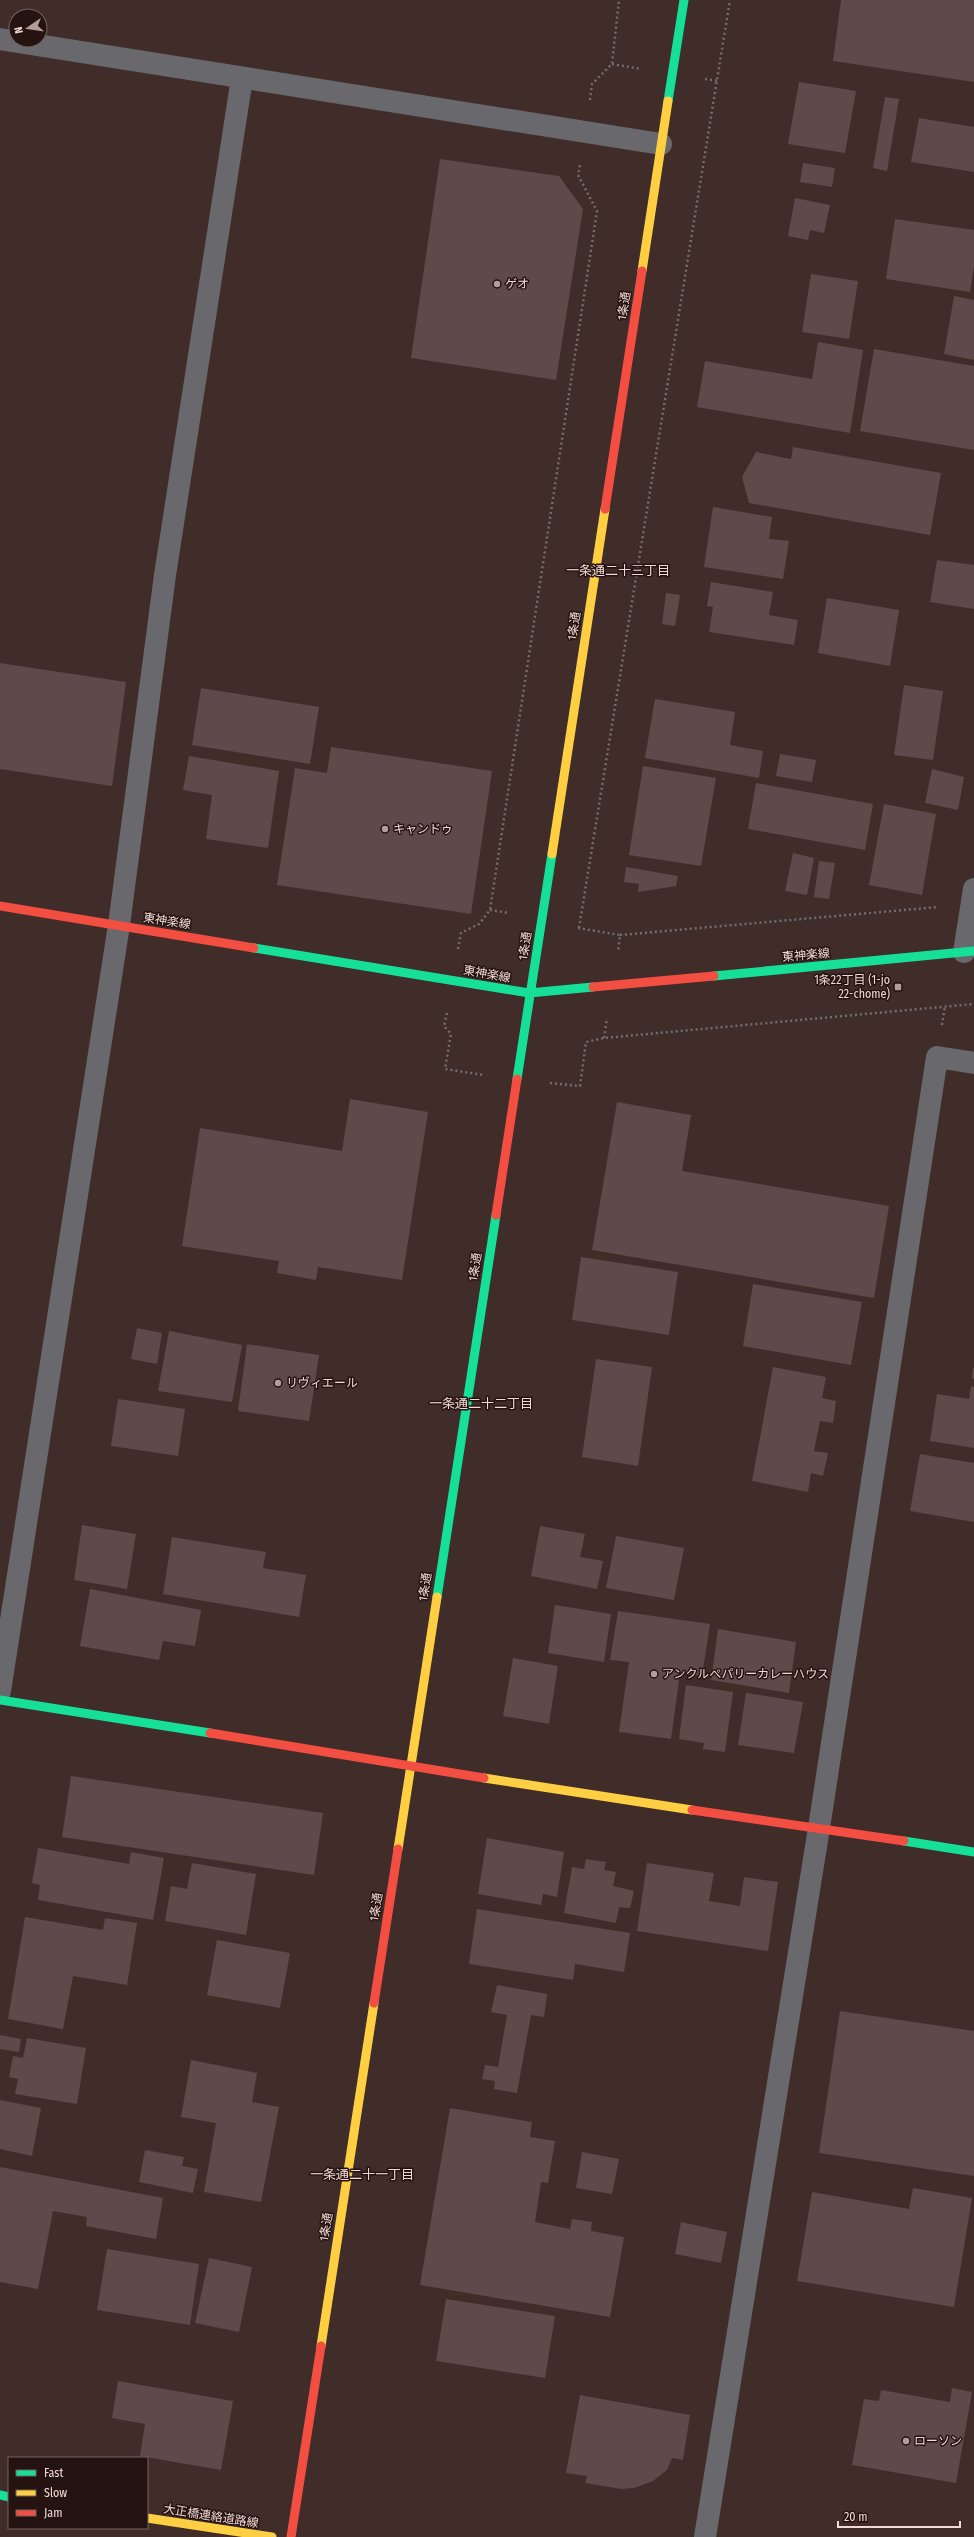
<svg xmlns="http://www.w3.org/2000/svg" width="974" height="2537" font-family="'Fira Sans Condensed','Noto Sans JP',sans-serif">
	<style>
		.building { fill: #5f4a4b }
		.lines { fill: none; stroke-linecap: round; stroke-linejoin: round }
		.path { stroke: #736d70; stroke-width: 2.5; stroke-dasharray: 2 3; stroke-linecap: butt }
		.street { stroke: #69686c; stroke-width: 22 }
		.fast { stroke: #16e098; stroke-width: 9 }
		.slow { stroke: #ffcf43; stroke-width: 9 }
		.jam { stroke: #f24e42; stroke-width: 9 }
		.poi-dot { fill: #b49c99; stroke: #241311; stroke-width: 1.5 }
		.labels { text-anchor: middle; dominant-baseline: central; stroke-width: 3; stroke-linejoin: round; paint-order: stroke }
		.poi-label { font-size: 12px; fill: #f2d9d5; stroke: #241311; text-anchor: start }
		.street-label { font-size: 12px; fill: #f2d9d5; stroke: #241311 }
		.neighbourhood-label { font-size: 13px; fill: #f2d9d5; stroke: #241311 }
	</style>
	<rect width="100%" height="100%" fill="#402c29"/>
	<path class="building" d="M841,0h133v82l-141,-21z
		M799,82l57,9 -11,62 -57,-9z
		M885,97l14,2 -12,72 -14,-3z
		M919,118l55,9v45l-63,-10z
		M440,159l119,17 24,33 -27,171 -145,-22z
		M803,163l32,5 -3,19 -32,-5z
		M795,198l35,7 -6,28 -14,-3 -2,10 -20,-4z
		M895,219l79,11v36l-4,26 -84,-13z
		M811,274l47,7 -9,58 -47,-7z
		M954,296l20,4v60l-30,-6z
		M818,342l45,8 -13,83 -153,-26 8,-46 107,18z
		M874,349l100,17v84l-114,-19z
		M793,447l148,26 -11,62 -181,-32 -7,-26 14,-25 35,7z
		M713,507l59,10 -3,22 20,2 -6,38 -79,-12z
		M937,560l37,5v44l-44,-7z
		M711,582l62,10 -4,23 29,5 -4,25 -85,-13 4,-25 -6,-1z
		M666,593l14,2 -5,31 -13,-2z
		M827,598l72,12 -9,56 -72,-13z
		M0,663l126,19 -14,104 -112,-17z
		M904,685l39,6 -10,69 -39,-5z
		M201,688l118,19 -9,57 -118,-19z
		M655,699l80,13 -5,33 33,6 -4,27 -114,-20z
		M331,747l161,24 -21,143 -194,-29 18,-117 32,5z
		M780,754l36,6 -4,22 -36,-6z
		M189,756l90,15 -11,77 -62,-9 6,-44 -29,-5z
		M643,766l73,12 -15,88 -72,-11z
		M932,769l32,8 -6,33 -33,-7z
		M756,783l117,21 -8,46 -117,-21z
		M884,804l52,10 -14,81 -53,-10z
		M793,853l21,5 -7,37 -22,-4z
		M819,861l16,2 -6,36 -15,-2z
		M626,867l52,9 -2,10 -38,6 1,-8 -15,-2z
		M350,1099l78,13 -26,168 -84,-13 -2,13 -39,-7 2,-12 -97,-15 18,-118 142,23z
		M617,1102l74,13 -9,56 207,35 -15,92 -282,-48z
		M581,1257l97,15 -9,63 -97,-15z
		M753,1284l109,18 -11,63 -108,-19z
		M137,1328l25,5 -5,31 -26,-5z
		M169,1331l73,14 -10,57 -74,-11z
		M247,1344l72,11 -10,66 -71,-10z
		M596,1359l56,8 -14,99 -56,-9z
		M773,1367l53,10 -4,21 14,3 -3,22 -13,-2 -6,30 14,2 -5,23 -12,-3 -3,19 -56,-11z
		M973,1368h1v11l-2,-1z
		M971,1386l3,1v61l-44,-7 7,-47 32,5z
		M118,1399l67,10 -7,47 -67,-10z
		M920,1454l54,9v59l-64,-11z
		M82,1525l54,9 -9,55 -53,-9z
		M540,1526l45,8 -5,23 23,4 -6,28 -66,-13z
		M616,1536l68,12 -10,52 -68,-12z
		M172,1537l94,15 -3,16 43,7 -7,42 -136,-23z
		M90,1589l111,21 -6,36 -32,-5 -4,19 -79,-14z
		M555,1605l56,9 -7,48 -56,-9z
		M618,1611l92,13 -8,52 -22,-3 -9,66 -52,-7 10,-70 -19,-2z
		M718,1629l78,13 -7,51 -78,-13z
		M513,1658l45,8 -9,58 -46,-8z
		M686,1685l47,7 -8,60 -22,-3 1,-6 -25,-4z
		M746,1693l57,9 -9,51 -56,-8z
		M71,1776l252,37 -9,62 -252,-38z
		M487,1838l77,14 -7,45 -14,-3 -2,11 -63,-11z
		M38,1848l91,16 2,-12 33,6 -11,62 -115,-20 2,-15 -8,-2z
		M586,1859l20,3 -2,8 12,2 -3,14 21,5 -4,17 -11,-1 -3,16 -52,-10 8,-46 12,2z
		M192,1863l64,11 -10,61 -81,-14 6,-35 16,3z
		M647,1863l67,10 -5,28 31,5 4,-29 34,5 -10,69 -131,-20z
		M477,1909l153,24 -6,39 -49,-8 -2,16 -104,-16z
		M25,1917l78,13 2,-12 32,5 -10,62 -54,-9 -10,53 -55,-10z
		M217,1940l73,13 -10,55 -73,-13z
		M497,1985l50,9 -3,23 -13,-2 -14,78 -23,-4 1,-8 -13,-2 3,-14 13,2 9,-52 -16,-3z
		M840,2011l134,20v145l-155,-23z
		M0,2035l21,4 -2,13 -19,-3z
		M27,2038l59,10 -9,56 -62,-10 3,-15 -9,-2 4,-21 10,2z
		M191,2060l66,13 -5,29 27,5 -18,95 -57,-10 12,-69 -35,-6z
		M0,2100l41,8 -9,48 -32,-7z
		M450,2108l82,14 -2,15 25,4 -7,42 -7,-1 -6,40 35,7 2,-10 20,3 -1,9 33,6 -14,80 -190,-32z
		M145,2150l39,7 -2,9 16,3 -5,24 -54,-11z
		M582,2152l37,7 -7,35 -36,-6z
		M0,2167l163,31 -7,41 -70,-13 1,-9 -34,-6 -15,78 -38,-7z
		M913,2188l59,10 -18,109 -157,-26 15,-89 97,17z
		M681,2222l46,10 -6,31 -46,-9z
		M107,2249l92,15 -9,61 -93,-15z
		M209,2258l43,9 -13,65 -44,-9z
		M446,2299l109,17 -10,62 -109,-17z
		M118,2381l115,20 -12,69 -81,-14 5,-32 -33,-6z
		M952,2388l20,4 -16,91 -104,-18 12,-66 15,2 2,-11 69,12z
		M580,2395l110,20 -7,45 -11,-2 -5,12 -14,11 -19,7 -13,1 -36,-6 2,-7 -21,-3z"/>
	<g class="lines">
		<path class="path" d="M612,64l29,5
			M705,79l13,2
			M590,100l2,-16 20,-20 7,-64
			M490,910l19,3
			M578,928l42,7 -2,17
			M579,928l151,-928
			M620,935l318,-28
			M458,949l3,-16 18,-9 11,-14 107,-699 -19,-36 2,-10
			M447,1013l-3,13 7,8 -6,35 39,6
			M942,1025l3,-19
			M604,1038l3,-20
			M550,1083l30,3 6,-44 18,-4 370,-34"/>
		<path class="street" d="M0,39l661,105
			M964,952l10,-63
			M0,1691l119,-766 46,-350 77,-497
			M705,2537l114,-709 118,-771 37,6"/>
		<path class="fast" d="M668,101l16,-101
			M254,948l275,45 64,-6
			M714,976l260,-25
			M517,1079l35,-225
			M437,1597l59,-382
			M0,1700l210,33
			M904,1841l70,11
			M0,2495l9,2"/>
		<path class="slow" d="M642,271l26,-170
			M552,854l53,-345
			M484,1778l208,32
			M398,1849l39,-252
			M321,2346l53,-343
			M147,2518l125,19"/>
		<path class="jam" d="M605,509l37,-238
			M0,906l254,42
			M593,987l121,-11
			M496,1215l21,-136
			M210,1733l274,45
			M692,1810l212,31
			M374,2003l24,-154
			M291,2537l30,-191"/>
	</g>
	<g class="poi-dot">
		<circle cx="497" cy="284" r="4"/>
		<circle cx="385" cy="829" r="4"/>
		<rect x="894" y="983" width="8" height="8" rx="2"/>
		<circle cx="278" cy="1383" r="4"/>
		<circle cx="654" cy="1674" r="4"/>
		<circle cx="906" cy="2441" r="4"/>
	</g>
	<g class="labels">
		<g class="poi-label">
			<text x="505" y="284">ゲオ</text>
			<text x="393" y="829">キャンドゥ</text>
			<text x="890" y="980" text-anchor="end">1条22丁目 (1-jo<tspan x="890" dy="14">22-chome)</tspan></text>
			<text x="286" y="1383">リヴィエール</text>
			<text x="662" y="1674">アンクルぺパリーカレーハウス</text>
			<text x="914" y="2441">ローソン</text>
		</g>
		<g class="street-label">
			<text transform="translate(624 306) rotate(-81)">1条通</text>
			<text transform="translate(574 626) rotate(-81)">1条通</text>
			<text transform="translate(167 921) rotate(9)">東神楽線</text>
			<text transform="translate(525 946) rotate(-81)">1条通</text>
			<text transform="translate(806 955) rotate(-5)">東神楽線</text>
			<text transform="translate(487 974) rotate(10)">東神楽線</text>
			<text transform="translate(475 1267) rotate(-81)">1条通</text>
			<text transform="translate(425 1587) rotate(-81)">1条通</text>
			<text transform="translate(376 1907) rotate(-81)">1条通</text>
			<text transform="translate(326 2227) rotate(-81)">1条通</text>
			<text transform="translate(211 2516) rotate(9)">大正橋連絡道路線</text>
		</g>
		<g class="neighbourhood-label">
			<text x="618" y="570">一条通二十三丁目</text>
			<text x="481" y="1403">一条通二十二丁目</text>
			<text x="362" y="2174">一条通二十一丁目</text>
		</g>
	</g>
	<rect x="8" y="2457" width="140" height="72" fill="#241311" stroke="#76625f"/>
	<rect x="16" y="2470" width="20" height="6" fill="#16e098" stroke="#76625f"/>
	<text x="44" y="2477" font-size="12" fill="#f2d9d5">Fast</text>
	<rect x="16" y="2490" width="20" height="6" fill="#ffcf43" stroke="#76625f"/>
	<text x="44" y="2497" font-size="12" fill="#f2d9d5">Slow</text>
	<rect x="16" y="2510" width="20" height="6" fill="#f24e42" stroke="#76625f"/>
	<text x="44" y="2517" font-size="12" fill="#f2d9d5">Jam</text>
	<g transform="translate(28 28) rotate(257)"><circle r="19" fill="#241311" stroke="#76625f"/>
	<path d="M0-3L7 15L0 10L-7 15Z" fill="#b49c99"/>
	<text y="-6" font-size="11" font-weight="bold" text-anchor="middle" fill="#f2d9d5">N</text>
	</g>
	<path d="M838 2521v6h122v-6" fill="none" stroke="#f2d9d5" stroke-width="2"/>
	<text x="844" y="2521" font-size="12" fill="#f2d9d5" stroke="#241311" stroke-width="3" paint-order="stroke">20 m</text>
</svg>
